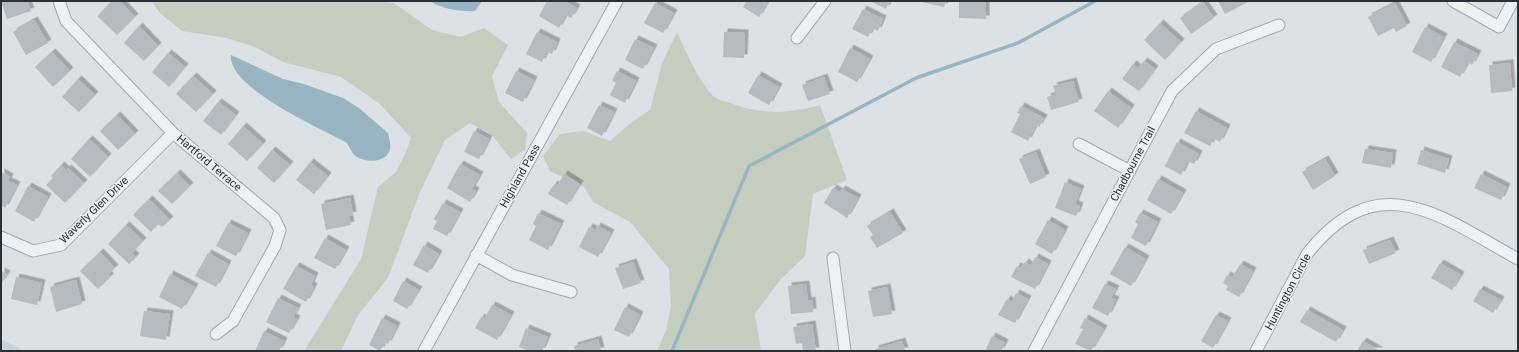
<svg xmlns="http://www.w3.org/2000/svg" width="1519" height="352" font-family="Roboto,sans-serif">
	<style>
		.built { fill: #cad1d6 }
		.green { fill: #c5cebe }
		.water { fill: #99b5c3 }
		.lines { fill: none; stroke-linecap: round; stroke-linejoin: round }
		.stream { stroke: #99b5c3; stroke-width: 3.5 }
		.building { fill: #b4bbc1; filter: url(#shadow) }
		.minor-casing { stroke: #a2a9ae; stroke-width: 13 }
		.minor { stroke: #eef1f4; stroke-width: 11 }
		.labels { text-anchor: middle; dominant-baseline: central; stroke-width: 3; stroke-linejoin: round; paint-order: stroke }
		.street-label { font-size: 11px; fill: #27313a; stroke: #ebf0f3 }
	</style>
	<defs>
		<filter id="shadow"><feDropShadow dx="3.5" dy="-3.5" stdDeviation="0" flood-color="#0004"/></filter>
	</defs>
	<rect width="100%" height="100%" fill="#dce1e5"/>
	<path class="built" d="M1,339l23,12h-23z"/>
	<path class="green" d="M151,1l233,1 10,1 38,27 29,7 23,-9 24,17 -16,31 7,26 28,31 -2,17 -14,9 -21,-26 -20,-10 -25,17 -25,52 -32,86 -30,37 -17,36h-37l57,-92 17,-72 18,-15 10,-20 5,-14 -31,-34 -39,-27 -58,-15 -28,-15 -28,-9 -45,-7 -21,-17z
		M677,32c10,22 20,46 36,64 4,4 12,5 17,7 32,12 58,11 90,2l27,75 -34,14 -8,62 -25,24 -25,34 6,37h-104l9,-21 5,-24 -2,-37 -39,-47 -37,-20 -9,-15 -34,-16 -7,-15 17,-22 23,-3 27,10 22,-19 18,-12 12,-47z"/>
	<path class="water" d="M430,1h52l-7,10c-13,1 -34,-2 -45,-10z
		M231,55l52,24 21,5 39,14 16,10 29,25c1,4 3,12 2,16 -3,14 -24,14 -33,8 -5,-3 -7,-9 -10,-14 -25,-14 -120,-55 -116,-88z"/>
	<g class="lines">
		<path class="stream" d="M672,351l77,-185 167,-88 102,-35 77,-42"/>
	</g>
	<path class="building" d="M1,1h26l4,10 -24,8z
		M112,1h8l15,16 -18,18 -20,-19z
		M547,1h17l13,7 -6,10 -5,-3 -7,13 -20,-12z
		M747,1h21l-9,16 -16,-10z
		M870,1h20l-4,8z
		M917,1h29l-2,6z
		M959,1l27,1v17l-27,-1z
		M1218,1h32l-25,13z
		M1203,2l11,16 -23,16 -11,-16z
		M655,3l19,10 -11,20 -19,-10z
		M1395,3l12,23 -11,6 -2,-4 -16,8 -10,-19z
		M863,9l20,10 -5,12 -5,-3 -5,9 -16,-8z
		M34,20l14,23 -22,12 -13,-23z
		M1160,23l21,19 -16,18 -21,-20z
		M139,26l19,20 -14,15 -20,-18z
		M1425,27l19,10 -13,25 -19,-10z
		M537,32l20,10 -5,12 -5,-2 -5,10 -16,-8z
		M724,32l21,1 -1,25 -21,-1z
		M635,39l19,9 -11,21 -18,-9z
		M1454,42l24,12 -6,11 -4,-3 -8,15 -19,-10z
		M850,48l20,11 -13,23 -19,-10z
		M52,52l18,19 -17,16 -18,-20z
		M168,53l17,14 -16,20 -17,-15z
		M1144,61l11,8 -16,22 -17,-12 11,-15 5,4z
		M1510,63l2,28 -21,2 -2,-28z
		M516,71l18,9 -11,22 -18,-9z
		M617,71l19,10 -11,22 -15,-8 6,-12 -4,-3z
		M758,75l21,12 -10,18 -21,-12z
		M193,76l20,18 -17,18 -20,-18z
		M824,77l6,17 -22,7 -6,-16z
		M78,79l17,16 -16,17 -17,-15z
		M1073,81l6,21 -28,8 -4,-13 9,-3 -3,-8z
		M1108,91l23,17 -13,20 -24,-17z
		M218,102l18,13 -15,20 -18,-14z
		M599,105l15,7 -12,24 -15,-8z
		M1021,106l23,12 -5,9 -3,-2 -8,16 -17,-9 9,-18 -3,-1z
		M1196,111l31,17 -7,14 -6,-4 -4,8 -26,-13z
		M117,115l18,19 -17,16 -18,-19z
		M243,126l20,18 -16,17 -19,-17z
		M474,131l15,8 -10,20 -15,-7z
		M89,139l19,18 -18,20 -19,-18z
		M1177,142l22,12 -5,10 -6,-3 -7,14 -16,-9z
		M1365,149l28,4 -2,15 -29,-5z
		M272,150l18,15 -16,18 -17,-15z
		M1421,150l28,9 -4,14 -28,-9z
		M1036,152l10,25 -16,7 -11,-25z
		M1325,159l10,17 -22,14 -11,-18z
		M310,162l18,14 -14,18 -18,-14z
		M460,164l20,11 -8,14 4,2 -6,11 -23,-14z
		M61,165l5,5 2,-2 16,15 -19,20 -19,-18 7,-7 -2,-2z
		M1,172l9,5 -2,4 9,4 -12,23 -4,-3z
		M177,173l13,13 -18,18 -14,-13z
		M564,174l16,10 -13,21 -19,-11 6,-10 3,2z
		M1481,174l26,13 -6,13 -27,-12z
		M1158,179l25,14 -12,21 -24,-14z
		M1065,182l16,7 -6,15 5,2 -4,10 -21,-8z
		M28,186l20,11 -14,25 -19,-11z
		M833,188l7,4 2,-3 16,9 -11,20 -23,-15z
		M350,198l3,17 -4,1 2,9 -25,5 -5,-26z
		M149,199l21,21 -8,7 -4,-3 -7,8 -18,-17z
		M443,203l17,9 -13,24 -14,-7 4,-8 -3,-2z
		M890,212l13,21 -26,15 -7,-11 3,-2 -6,-9z
		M538,213l23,11 -13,26 -19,-10 7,-14 -3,-2z
		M1140,213l18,9 -12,24 -15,-8 7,-14 -3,-2z
		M1048,220l17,10 -13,24 -17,-10z
		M228,223l20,10 -12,23 -20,-10z
		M126,225l17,16 -11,12 4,4 -7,7 -21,-20z
		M597,226l14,7 -13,24 -19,-10 10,-20 7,3z
		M325,238l21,12 -11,19 -21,-11z
		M1390,240l6,13 -27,11 -6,-14z
		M424,245l15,9 -11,19 -15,-8z
		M1125,247l21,12 -15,27 -21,-12z
		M100,252l15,16 -7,6 2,3 -12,12 -18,-18z
		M208,253l20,11 -12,23 -21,-11z
		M1035,257l13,7 -13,25 -24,-12 6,-11 4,2 4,-6 6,4z
		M633,262l8,21 -18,6 -8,-21z
		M1440,263l21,12 -9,15 -21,-12z
		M1240,264l13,7 -14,26 -13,-7 2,-4 -5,-3 4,-8 5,3z
		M296,266l19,10 -4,9 3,2 -8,15 -23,-13z
		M1,271l6,3 -6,10z
		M170,274l25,13 -13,22 -23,-12z
		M16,277l26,6 -5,22 -26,-6z
		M76,280l6,24 -26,8 -6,-25z
		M403,281l16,9 -12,19 -14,-8z
		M806,284l2,17 4,-1 1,12 -22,2 -3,-28z
		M1105,284l11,5 -5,9 5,2 -8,16 -16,-8z
		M887,287l5,27 -19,3 -5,-26z
		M1480,289l21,11 -8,13 -20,-12z
		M1016,293l12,6 -13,24 -17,-8 9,-16 5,3z
		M278,298l20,10 -5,9 4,2 -8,14 -23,-11z
		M492,305l19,10 -14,25 -22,-12 6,-11 3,2z
		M625,307l15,8 -11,22 -15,-7z
		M1307,310l36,20 -7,12 -36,-20z
		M144,311l26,3 -4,26 -26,-4z
		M1216,315l12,6 -15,27 -12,-7z
		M382,318l15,8 -9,18 -3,-1 -5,8 -11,-6z
		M1085,318l19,11 -13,22 -16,-7 8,-15 -3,-1z
		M812,324l4,27h-13l-1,-8 -6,1 -3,-17z
		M526,328l22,9 -6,14h-14l-9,-4z
		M264,331l20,10 -5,10h-24z
		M992,336l13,7 -4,8h-16z
		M598,339l3,12h-26l-1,-5z
		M902,341l3,10h-30v-2z
		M1363,341l17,10h-23z"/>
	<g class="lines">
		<defs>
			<path id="minor" d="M59,1l7,20 107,112 101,85 6,12 -5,16 -42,75 -17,13
				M1453,1l46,26 14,-26
				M797,38l28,-37
				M1079,144l51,27
				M1,237l32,14 28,-6 112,-112
				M476,255l36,20 59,17
				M833,258l12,93
				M424,351l193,-350
				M1034,351l138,-260 44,-42 63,-24
				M1256,351l51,-97c71,-90 133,-38 211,5"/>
		</defs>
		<use href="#minor" class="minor-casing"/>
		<use href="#minor" class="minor"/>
	</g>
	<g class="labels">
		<g class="street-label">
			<text transform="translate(209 163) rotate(40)">Hartford Terrace</text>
			<text transform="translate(1133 164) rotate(-62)">Chadbourne Trail</text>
			<text transform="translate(520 176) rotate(-61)">Highland Pass</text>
			<text transform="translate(94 210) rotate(-44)">Waverly Glen Drive</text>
			<text transform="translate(1288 292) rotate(-62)">Huntington Circle</text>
		</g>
	</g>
	<rect width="1519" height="352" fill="none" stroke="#27313a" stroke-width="4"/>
</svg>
